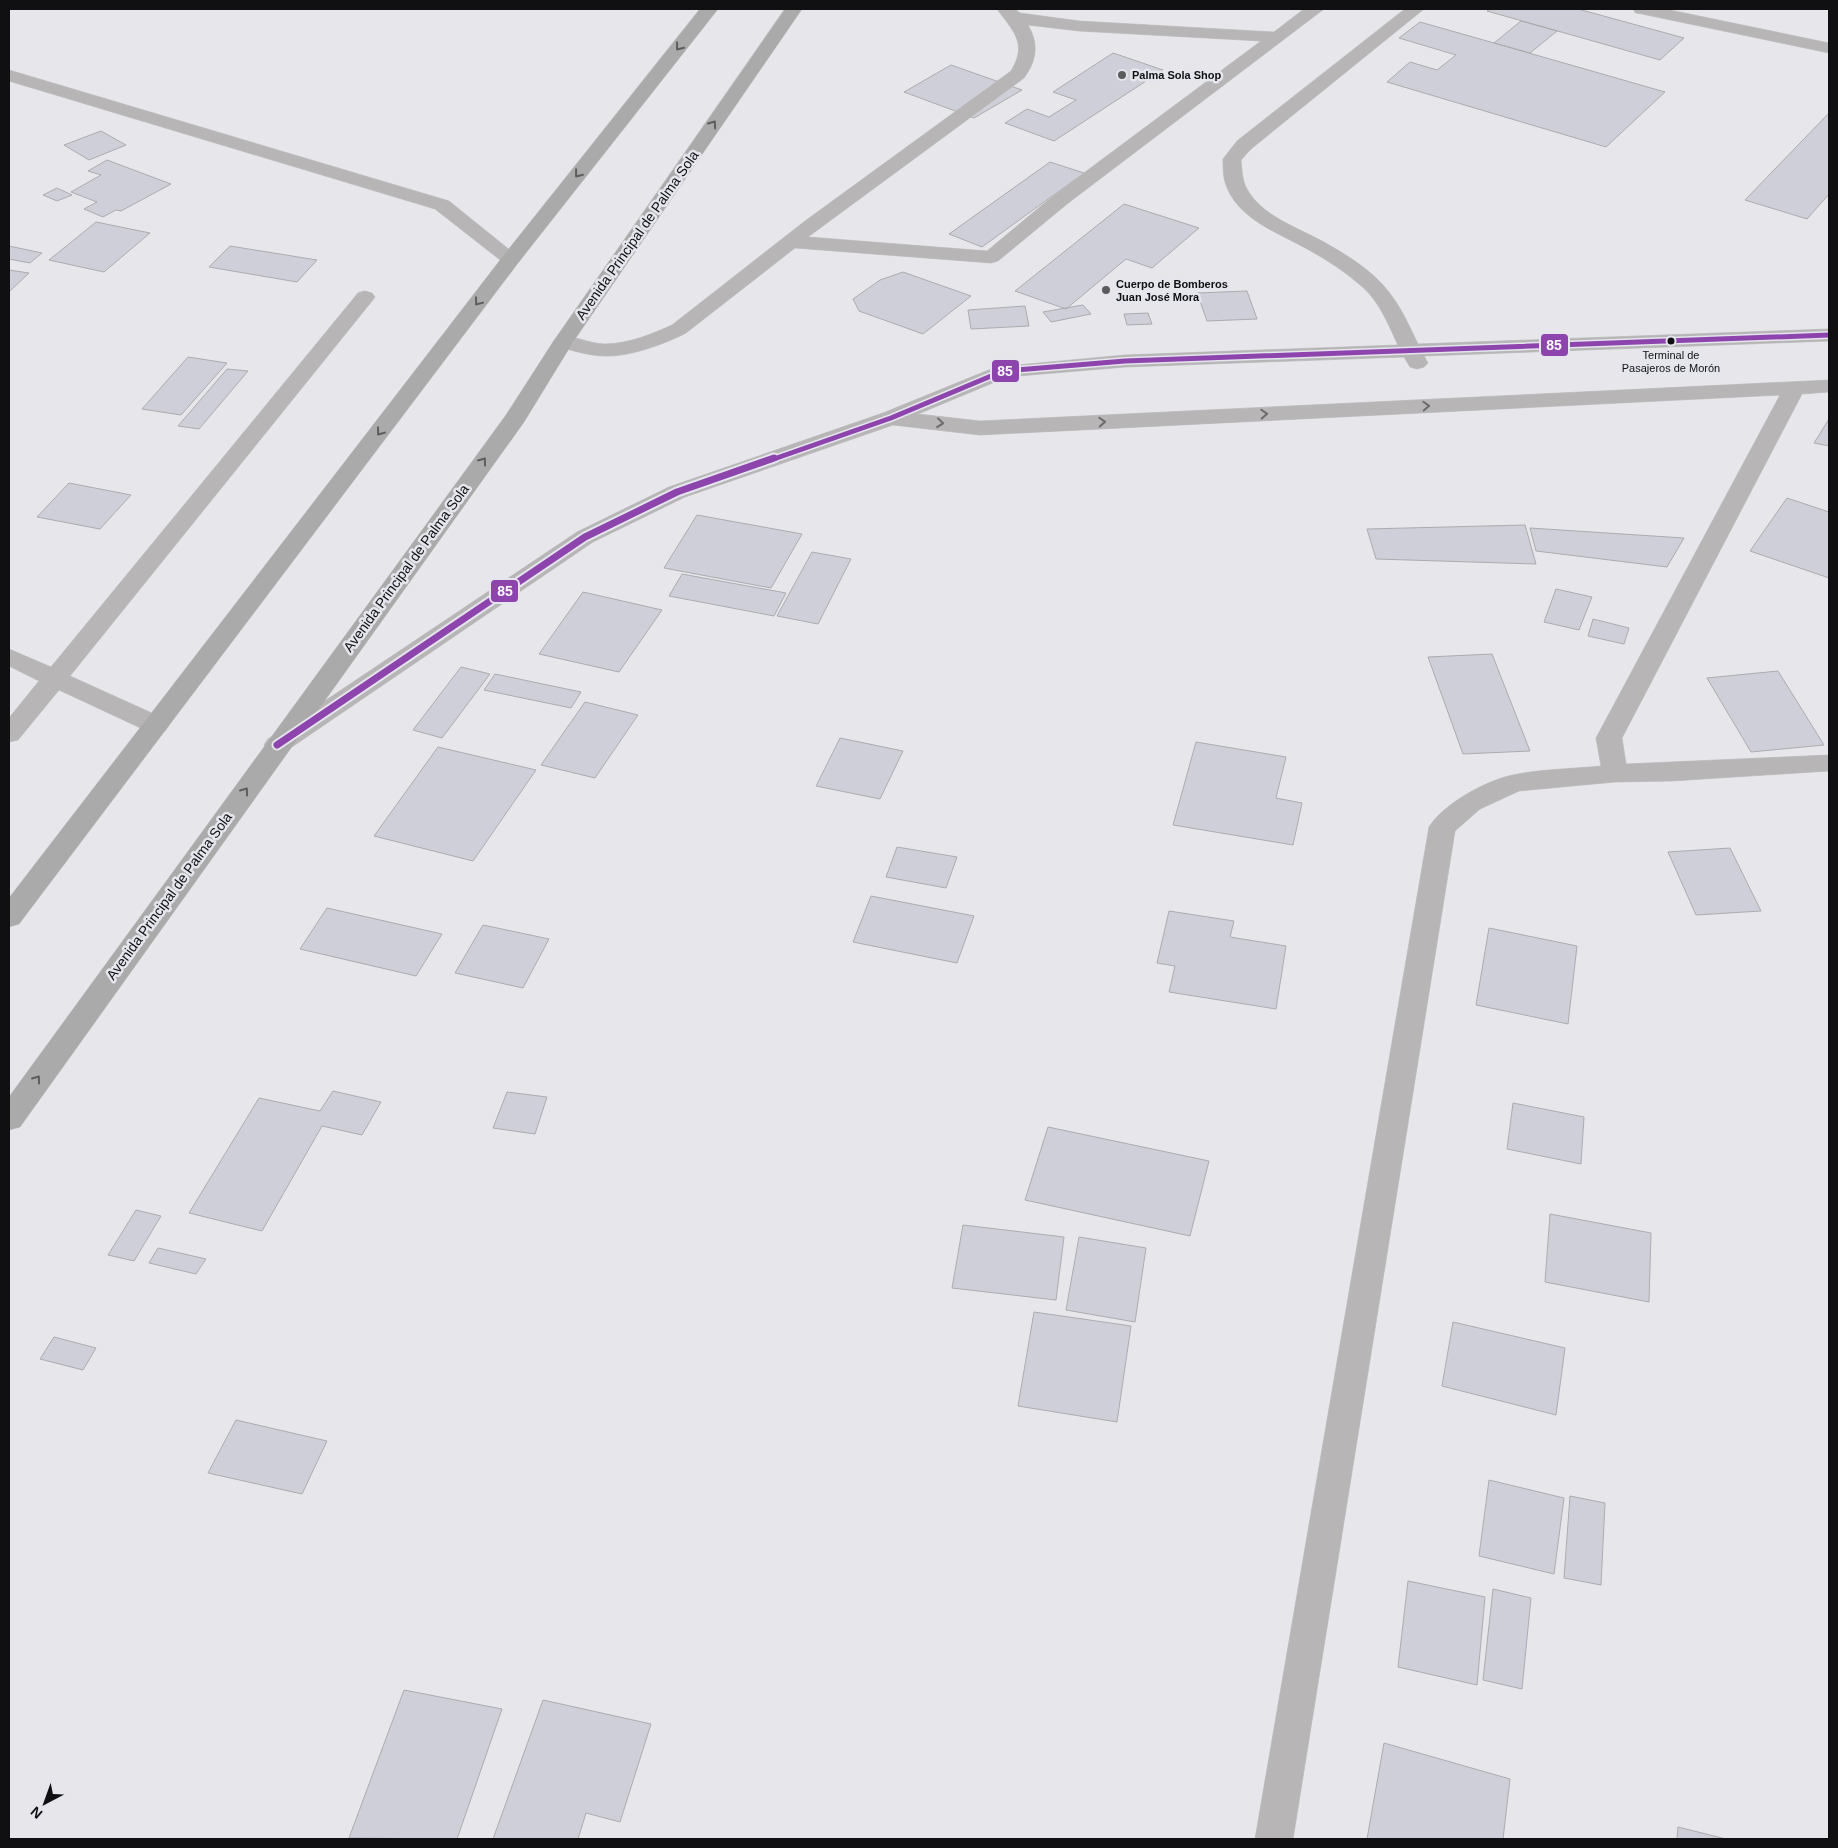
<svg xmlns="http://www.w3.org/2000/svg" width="1838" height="1848" font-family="Helvetica,sans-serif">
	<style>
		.building { fill: #cecfd8; stroke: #acacaf }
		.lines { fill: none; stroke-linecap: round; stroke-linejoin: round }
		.minor-casing { stroke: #c5c5c7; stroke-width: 1 }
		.highway-casing { stroke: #c5c5c7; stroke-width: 1 }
		.minor { fill: #b7b5b6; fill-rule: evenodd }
		.highway { fill: #abaaaa; fill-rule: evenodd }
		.bus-1-far1-casing { stroke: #e5e6ed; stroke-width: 8 }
		.bus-1-casing { stroke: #e5e6ed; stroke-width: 11 }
		.bus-1-far1 { stroke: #8e44ad; stroke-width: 5 }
		.bus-1 { stroke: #8e44ad; stroke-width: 7 }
		.oneway { stroke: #5e5d5e }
		.oneway2 { stroke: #6c6b6c }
		.poi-dot { fill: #5b5b5e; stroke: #e5e6ed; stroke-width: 2 }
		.bus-dot { fill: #101012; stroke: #e5e6ed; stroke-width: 2 }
		.labels { text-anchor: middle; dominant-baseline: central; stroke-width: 5; stroke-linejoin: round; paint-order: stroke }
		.far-poi-label { font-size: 11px; font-weight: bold; fill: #101012; stroke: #e5e6ed; text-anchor: start }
		.far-bus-label { font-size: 11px; fill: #101012; stroke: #e5e6ed }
		.street-label { font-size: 14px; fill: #101012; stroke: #e5e6ed }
		.line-badge { stroke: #e5e6ed; stroke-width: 2 }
		.badge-label { font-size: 14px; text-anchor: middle; font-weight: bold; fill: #fff }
	</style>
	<rect width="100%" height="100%" fill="#e7e7eb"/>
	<path class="building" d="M1490,9h88l106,29 -24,22 -173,-49z
		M1521,21l36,10 -27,22 -36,-10z
		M1420,22l74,21 171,49 -59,55 -219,-65 23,-20 27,8 19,-15 -57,-17z
		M1113,53l50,17 -109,71 -49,-18 22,-14 22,8 27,-17 -23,-8z
		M951,65l71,25 -48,28 -70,-26z
		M1829,113v81l-22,25 -62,-19z
		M101,131l25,14 -37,15 -25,-15z
		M107,160l64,24 -50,27 -5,-1 -13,7 -19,-8 13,-7 -26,-10 30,-17 -13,-4z
		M1050,162l34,11 -102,74 -33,-13z
		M57,188l15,7 -15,6 -14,-6z
		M1124,204l75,24 -47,40 -26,-9 -60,50 -51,-18z
		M96,222l54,11 -46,39 -55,-12z
		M9,246l33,7 -12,10 -21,-4z
		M230,246l87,14 -20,22 -88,-15z
		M9,270l20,3 -20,19z
		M903,272l68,24 -48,38 -64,-23 -6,-12 27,-19z
		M1247,291l10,28 -50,2 -10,-28z
		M1083,305l8,9 -40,8 -8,-10z
		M1025,306l4,20 -58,3 -3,-19z
		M1148,313l4,11 -25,1 -3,-11z
		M188,357l39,6 -46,52 -39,-6z
		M227,369l21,2 -49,58 -21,-3z
		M1829,419v27l-15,-3z
		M69,483l62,12 -31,34 -63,-12z
		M1787,498l42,14v66l-79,-27z
		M697,515l105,19 -31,54 -107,-20z
		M1525,525l11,39 -160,-5 -9,-30z
		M1530,528l154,10 -17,29 -131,-16z
		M812,552l39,7 -33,65 -41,-8z
		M682,574l104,19 -12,23 -105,-20z
		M1556,589l36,8 -13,33 -35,-8z
		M583,592l79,18 -43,62 -80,-18z
		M1593,619l36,9 -5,16 -36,-8z
		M1492,654l38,97 -67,3 -35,-97z
		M461,667l29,7 -48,64 -29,-8z
		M1778,671l46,74 -73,7 -44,-74z
		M495,674l86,18 -10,16 -87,-18z
		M585,702l53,13 -43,63 -54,-13z
		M840,738l63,13 -23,48 -64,-13z
		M1196,742l90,15 -10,41 26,5 -9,42 -120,-20z
		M438,747l98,23 -63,91 -99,-25z
		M897,847l60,10 -11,31 -60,-11z
		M1730,848l31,63 -65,4 -28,-63z
		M871,896l103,20 -17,47 -104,-21z
		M327,908l115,26 -26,42 -116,-27z
		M1169,911l65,10 -4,16 56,9 -10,63 -107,-17 6,-26 -18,-3z
		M483,925l66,14 -26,49 -68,-15z
		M1489,928l88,18 -9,78 -92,-19z
		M333,1091l48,11 -19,33 -40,-9 -60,105 -73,-18 70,-115 61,13z
		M507,1092l40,5 -12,37 -42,-6z
		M1513,1103l71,14 -3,47 -74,-15z
		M1048,1127l161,34 -19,75 -165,-36z
		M136,1210l25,6 -27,45 -26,-6z
		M1550,1214l101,19 -2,69 -104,-20z
		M963,1225l101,12 -8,63 -104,-12z
		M1079,1237l67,11 -11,74 -69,-12z
		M158,1248l48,11 -10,15 -47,-11z
		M1034,1312l97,14 -14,96 -99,-16z
		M1453,1322l112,26 -9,67 -114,-29z
		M54,1337l42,11 -13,22 -43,-11z
		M236,1420l91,21 -25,53 -94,-21z
		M1489,1480l75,18 -10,76 -75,-18z
		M1570,1496l35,7 -4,82 -37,-7z
		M1408,1581l77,16 -8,88 -79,-18z
		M1493,1589l38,9 -9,91 -39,-9z
		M404,1690l98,19 -45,130 -108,-1z
		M543,1700l108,24 -31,98 -34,-9 -8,26h-85z
		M1384,1743l126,36 -7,60h-136z
		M1678,1827l48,12h-49z"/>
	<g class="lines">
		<defs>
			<path id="minor" d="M997,9h18l5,4 59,8 195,11 30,-23h20l-257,195 -69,57 -7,2 -196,-15 -109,85c-21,11 -57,24 -81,23 -16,0 -34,-6 -49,-10l-3,-4 3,-4c16,-5 32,6 49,6 23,0 47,-10 67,-19l133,-104 206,-150c17,-28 2,-40 -14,-62zM1028,25l51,6 182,10 -208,155 -66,55 -179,-14 216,-159c13,-18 15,-34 4,-53z
				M1405,9h19l-173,140 -10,11c1,10 1,20 6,29 15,27 49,38 75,52 18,10 38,22 53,36 21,19 31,42 43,67l411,-15v12l-405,15 4,7 -4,4 -7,2 -7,-2 -6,-10 -279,10 -118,10 -89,37 62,7 849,-41v12l-27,2 -180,344 4,26 203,-9v16l-157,10 -57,1 -96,9 -39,18 -25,22 -162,1008h-38l174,-1012c14,-23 58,-47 84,-52 28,-6 59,-6 88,-9l-5,-28 184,-343 -800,40 -87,-10 -208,72 -92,45 -307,209 -9,2 -9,-2 -4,-6 4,-6 309,-207 92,-45 214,-74 113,-46 129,-12 273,-10c-11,-23 -19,-45 -39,-61 -15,-13 -32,-24 -50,-34 -30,-17 -73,-31 -84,-68 -2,-7 -2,-16 -2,-23l14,-18z
				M1633,9h32l164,34v10l-187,-39 -6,-1z
				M9,70l440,131 72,58 -3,4 -7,2 -7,-2 -69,-54 -426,-128z
				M365,291l7,2 3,4 -3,4 -302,375 95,43 4,6 -4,6 -9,2 -9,-2 -88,-41 -41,50 -9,2v-24l30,-37 -30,-15v-17l42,18 307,-374z"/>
			<path id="highway" d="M700,9h18l-200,254 -499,661 -10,3v-29l495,-643z
				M785,9h17l-229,333 -49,80 -504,705 -11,3v-33l497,-682 47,-73z"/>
		</defs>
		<use href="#minor" class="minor-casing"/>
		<use href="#highway" class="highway-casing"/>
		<use href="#minor" class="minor"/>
		<use href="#highway" class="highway"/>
		<defs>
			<path id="bus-1-far1" d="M771,460l120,-42 112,-47 122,-10 704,-26"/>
			<path id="bus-1" d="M277,745l308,-208 92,-45 97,-34"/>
		</defs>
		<use href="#bus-1-far1" class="bus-1-far1-casing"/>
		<use href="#bus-1" class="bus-1-casing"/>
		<use href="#bus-1-far1" class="bus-1-far1"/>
		<use href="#bus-1" class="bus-1"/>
	</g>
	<defs><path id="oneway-chevron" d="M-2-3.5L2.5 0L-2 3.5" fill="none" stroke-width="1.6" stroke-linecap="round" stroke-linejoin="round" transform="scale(1.25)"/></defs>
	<g class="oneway">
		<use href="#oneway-chevron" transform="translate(679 47) rotate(128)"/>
		<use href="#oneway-chevron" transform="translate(713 124) rotate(-55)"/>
		<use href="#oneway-chevron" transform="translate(578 174) rotate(128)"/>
		<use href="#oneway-chevron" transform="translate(478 302) rotate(127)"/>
		<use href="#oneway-chevron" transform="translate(380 432) rotate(127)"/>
		<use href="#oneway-chevron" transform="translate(483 461) rotate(-54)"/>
		<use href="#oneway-chevron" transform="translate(245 791) rotate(-54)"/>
		<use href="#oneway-chevron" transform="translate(37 1079) rotate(-54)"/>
	</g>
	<g class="oneway2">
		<use href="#oneway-chevron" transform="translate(1426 406) rotate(-3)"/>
		<use href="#oneway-chevron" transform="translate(1264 414) rotate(-3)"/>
		<use href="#oneway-chevron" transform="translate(1102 422) rotate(-3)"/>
		<use href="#oneway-chevron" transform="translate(940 423) rotate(6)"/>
	</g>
	<g class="poi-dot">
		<circle cx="1122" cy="75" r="5"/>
		<circle cx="1106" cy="290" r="5"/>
	</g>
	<circle class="bus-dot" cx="1671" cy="341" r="4.5"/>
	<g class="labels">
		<g class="far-poi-label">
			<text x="1132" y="75">Palma Sola Shop</text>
			<text x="1116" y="284">Cuerpo de Bomberos<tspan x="1116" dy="13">Juan José Mora</tspan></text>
		</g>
		<g class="far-bus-label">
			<text x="1671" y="355">Terminal de<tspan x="1671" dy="13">Pasajeros de Morón</tspan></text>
		</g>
		<g class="street-label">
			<text transform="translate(637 235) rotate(-55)">Avenida Principal de Palma Sola</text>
			<text transform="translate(406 568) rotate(-54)">Avenida Principal de Palma Sola</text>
			<text transform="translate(169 896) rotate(-54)">Avenida Principal de Palma Sola</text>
		</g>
	</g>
	<g class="line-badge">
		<rect x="1540" y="333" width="29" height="24" rx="5" fill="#8e44ad"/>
		<rect x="991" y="359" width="29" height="24" rx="5" fill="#8e44ad"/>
		<rect x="490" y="579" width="29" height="24" rx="5" fill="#8e44ad"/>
	</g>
	<g class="badge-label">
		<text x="1554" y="350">85</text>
		<text x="1005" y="376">85</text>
		<text x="505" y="596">85</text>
	</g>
	<rect width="1838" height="1848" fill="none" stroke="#101012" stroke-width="20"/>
	<g transform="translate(45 1803) rotate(221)" stroke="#e5e6ed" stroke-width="4" paint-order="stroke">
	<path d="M0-4L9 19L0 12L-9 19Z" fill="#101012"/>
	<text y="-8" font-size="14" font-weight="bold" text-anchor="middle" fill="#101012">N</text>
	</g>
</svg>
